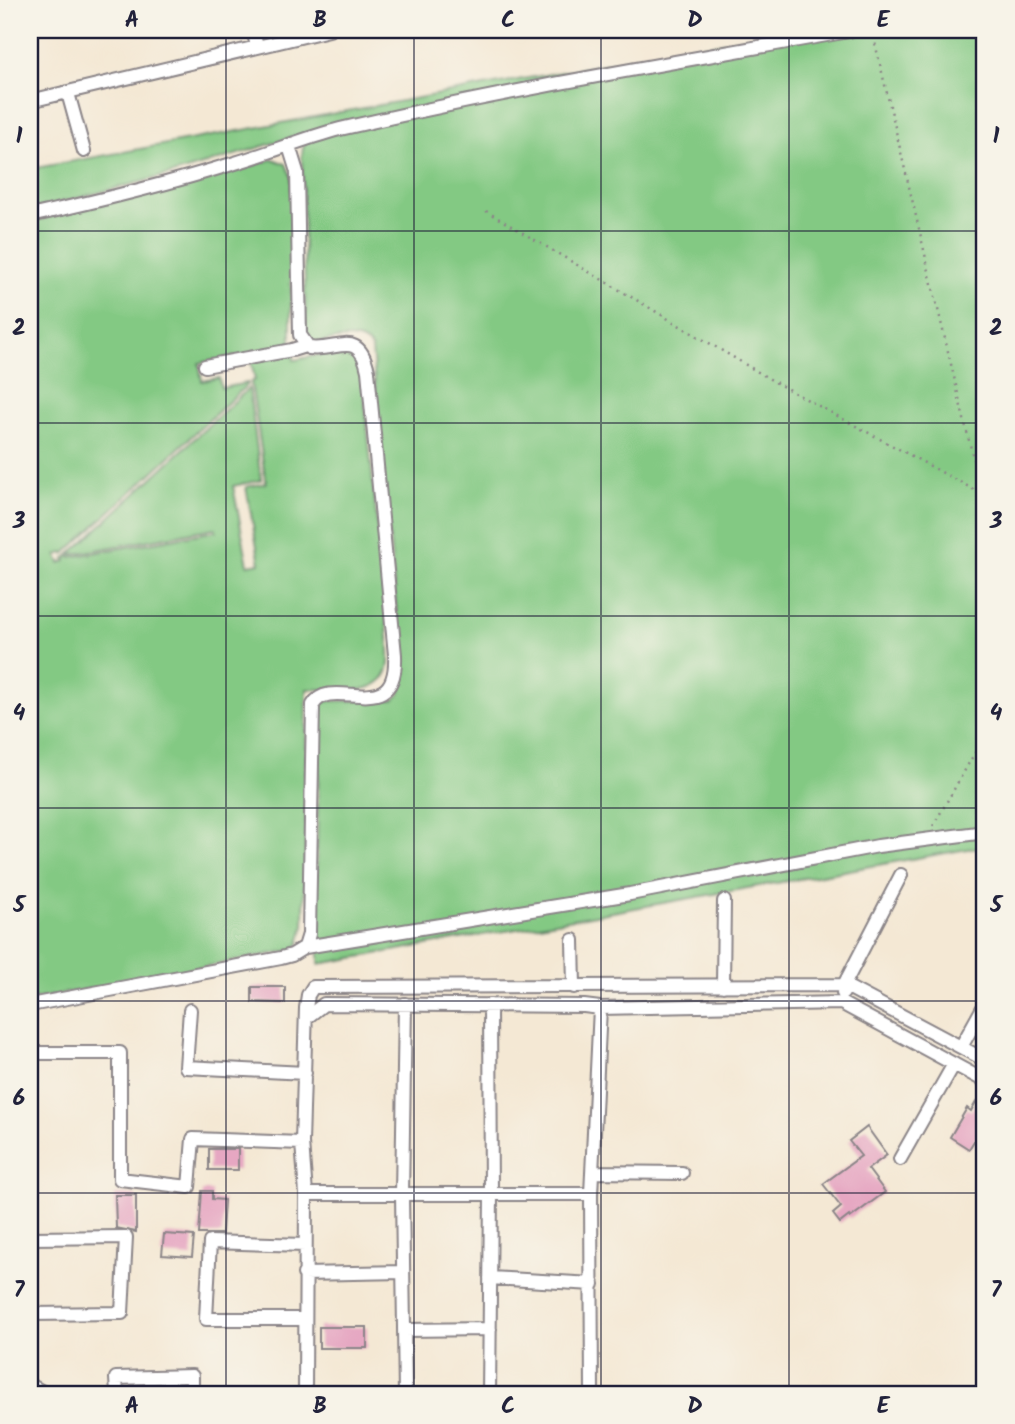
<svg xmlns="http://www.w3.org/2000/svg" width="1015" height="1424" font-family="Kalam,sans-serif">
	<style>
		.green { fill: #83c983; stroke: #52765f; stroke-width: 2 }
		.building { fill: #e6a7c2 }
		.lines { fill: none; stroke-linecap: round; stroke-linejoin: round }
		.minor-casing { stroke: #8b8588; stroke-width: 16 }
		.path { stroke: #8b8588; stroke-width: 2.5; stroke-dasharray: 2 5; stroke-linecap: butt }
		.minor { stroke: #fff; stroke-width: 12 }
		.grid { fill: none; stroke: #22223b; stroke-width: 2; stroke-opacity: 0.55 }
		.neatline { fill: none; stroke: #22223b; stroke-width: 2.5 }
		.grid-label { font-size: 23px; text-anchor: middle; font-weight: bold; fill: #22223b }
	</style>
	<rect width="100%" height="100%" fill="#f7f3e8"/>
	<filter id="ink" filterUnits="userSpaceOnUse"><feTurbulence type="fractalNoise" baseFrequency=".0143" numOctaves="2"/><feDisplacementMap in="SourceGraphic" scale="14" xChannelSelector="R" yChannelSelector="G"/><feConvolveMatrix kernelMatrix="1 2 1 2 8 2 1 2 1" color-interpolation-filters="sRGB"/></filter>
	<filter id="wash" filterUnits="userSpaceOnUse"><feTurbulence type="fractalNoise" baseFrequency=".00686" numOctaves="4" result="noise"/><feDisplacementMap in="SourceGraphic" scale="28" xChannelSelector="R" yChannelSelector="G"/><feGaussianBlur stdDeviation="1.57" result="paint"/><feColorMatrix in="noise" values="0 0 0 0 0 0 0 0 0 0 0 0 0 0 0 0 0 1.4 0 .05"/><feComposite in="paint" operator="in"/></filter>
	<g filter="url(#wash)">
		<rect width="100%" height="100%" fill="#f4e8d4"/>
		<path class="green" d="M791,30h194v816l-666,118v-23h-4l5,-234 4,-5 5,-1 65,-1 6,-6 3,-14 -31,-330c-9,-19 -39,-10 -56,-7l-6,-2 -4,-8 -4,-177 1,-8 9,-17 -132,41 -150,38v-41z
			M273,159l13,5 5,12v170l-92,17 3,18 17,-3 2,10 27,-5v1l-184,170 -1,-1 -6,2 3,8 6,-2 -1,-3 151,-27 -1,-3 -146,27 180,-167 12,92 -28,6 15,79 12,-2 -14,-76 20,-4 -15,-101 4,-2 -4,-19 42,-7 1,6c24,-4 59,-18 68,12l27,275c0,7 1,15 -1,22 -9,31 -57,19 -81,20l-3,237 -5,18 -7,6 -262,50v-778l201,-50z"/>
		<g id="blocks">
			<path class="building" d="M252,987h33v16l-33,-1z
				M976,1102l9,6 -4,9 4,6 -16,26 -19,-12 17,-29 4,3z
				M867,1127l20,28 -19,14 17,23 -35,26 -1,-2 -9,7 -7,-9 8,-7 -18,-23 38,-28 -12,-15z
				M209,1149h29v21h-29z
				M202,1191h10v8l12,1 -2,34h-23z
				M115,1195h21v37l-20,-4z
				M164,1234l30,2 -2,21 -30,-2z
				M319,1327h48v21h-48z"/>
		</g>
	</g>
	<g filter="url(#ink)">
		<use href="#blocks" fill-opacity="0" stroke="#8b8588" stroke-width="2"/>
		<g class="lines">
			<defs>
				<path id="minor" d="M253,30l4,16
					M68,93l16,58
					M30,101l299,-71
					M30,160l1,3
					M30,216c68,-15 138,-32 205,-53 35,-10 69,-25 105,-34 170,-40 343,-68 514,-99
					M205,366l87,-16 13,-4
					M573,940l1,47
					M305,947l325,-53 248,-48 107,-14
					M723,986l1,-85
					M843,993l1,-8 57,-110
					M405,1004l-3,191 3,199
					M30,1005l251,-47 11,-3 13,-8 4,-13 4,-229c18,-32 85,23 82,-50l-27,-284c-9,-43 -30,-19 -59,-23l-9,-13 -3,-163 -8,-26
					M190,1010l-4,57 119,6
					M306,1018l18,-14 260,2 16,2 241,-5 144,78
					M961,1047l24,-43
					M30,1053h90v126l69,8 4,-48 109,4
					M900,1159l54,-95
					M593,1172l89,1
					M306,1194h285
					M30,1238l96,-1 -4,76 -92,1
					M304,1274l99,-2
					M490,1278l103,6
					M304,1319h-98l4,-77 95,3
					M404,1330l86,-1
					M30,1385l16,9
					M117,1394l-1,-16 76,-2v18
					M305,1394l1,-200 -4,-51 4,-135 2,-13 5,-8 531,-2 141,75
					M489,1394l2,-199 -1,-190
					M592,1394l-1,-200 9,-186"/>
			</defs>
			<use href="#minor" class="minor-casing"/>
			<path class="path" d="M872,30l113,478
				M486,211l294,174 202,109
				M933,826l52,-91"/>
			<use href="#minor" class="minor"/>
		</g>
	</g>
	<path class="grid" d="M226,30v1364M414,30v1364M601,30v1364M789,30v1364M30,231h955M30,423h955M30,616h955M30,808h955M30,1001h955M30,1193h955"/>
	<rect width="1015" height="1424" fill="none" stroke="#f7f3e8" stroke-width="77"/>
	<rect x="38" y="38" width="938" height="1348" class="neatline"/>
	<g class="grid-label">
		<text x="132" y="27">A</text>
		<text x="320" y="27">B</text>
		<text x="508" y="27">C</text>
		<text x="695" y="27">D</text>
		<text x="883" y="27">E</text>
		<text x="19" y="143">1</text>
		<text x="996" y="143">1</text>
		<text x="19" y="335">2</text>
		<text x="996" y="335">2</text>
		<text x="19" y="528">3</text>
		<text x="996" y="528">3</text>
		<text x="19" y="720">4</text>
		<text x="996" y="720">4</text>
		<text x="19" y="912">5</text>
		<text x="996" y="912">5</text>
		<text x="19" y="1105">6</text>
		<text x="996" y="1105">6</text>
		<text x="19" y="1297">7</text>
		<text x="996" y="1297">7</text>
		<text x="132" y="1413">A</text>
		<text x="320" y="1413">B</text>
		<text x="508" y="1413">C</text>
		<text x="695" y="1413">D</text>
		<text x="883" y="1413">E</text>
	</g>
</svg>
